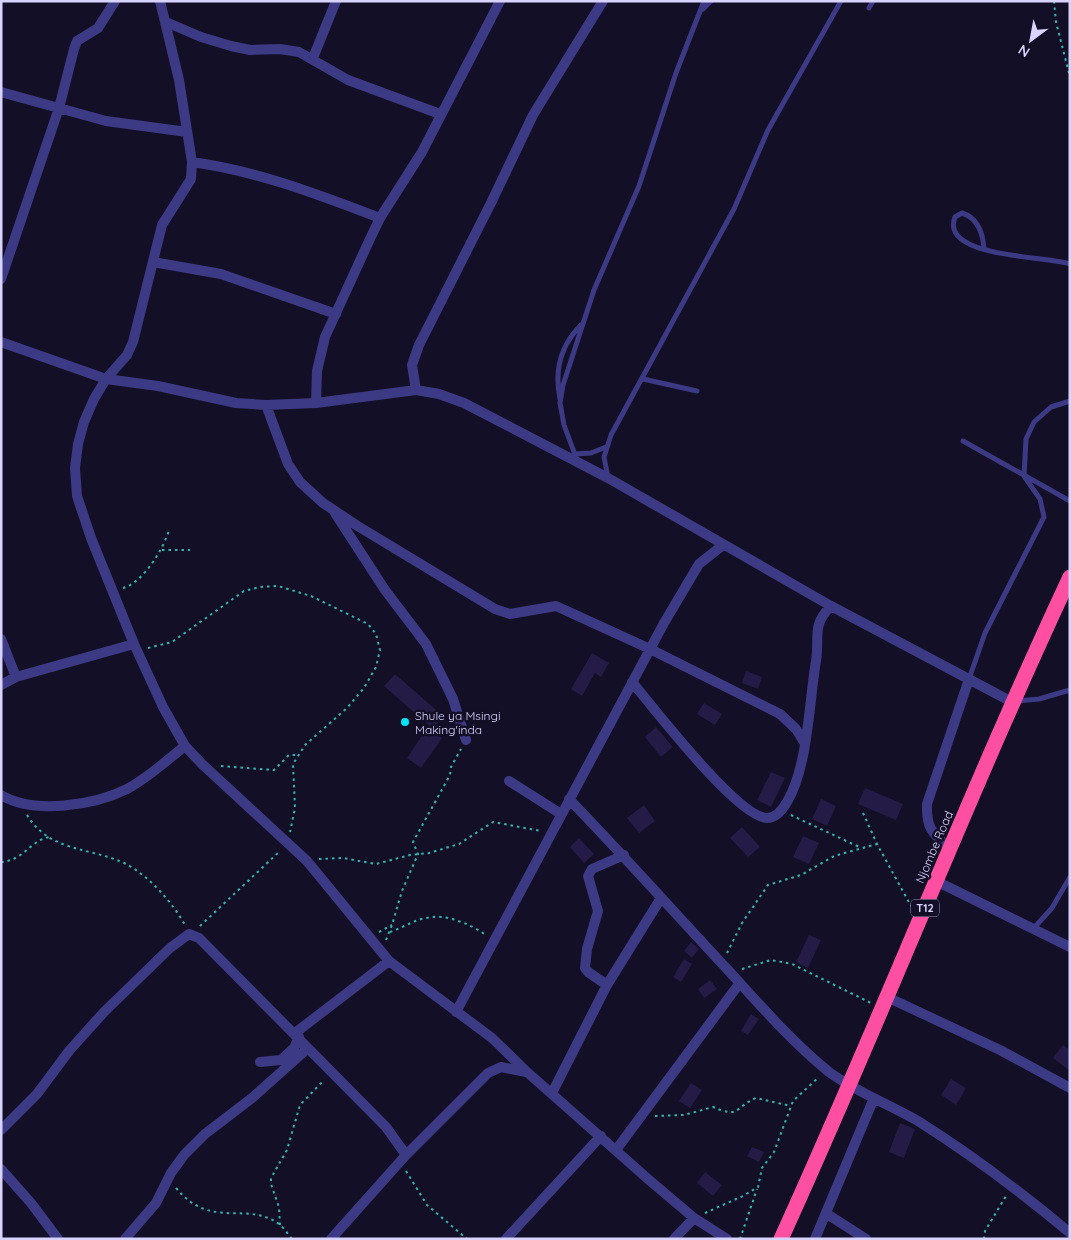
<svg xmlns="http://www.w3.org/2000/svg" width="1071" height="1240" font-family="Quicksand,sans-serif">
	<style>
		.building { fill: #241b47 }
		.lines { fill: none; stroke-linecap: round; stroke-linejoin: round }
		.path { stroke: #2fb8b0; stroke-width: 2; stroke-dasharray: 2.5 4; stroke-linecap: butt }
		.lane { stroke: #3d3a85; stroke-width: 5 }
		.street { stroke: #3d3a85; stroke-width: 10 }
		.highway { stroke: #ff4fa3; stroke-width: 15 }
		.poi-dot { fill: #00e5ff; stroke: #130f26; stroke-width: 2 }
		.labels { text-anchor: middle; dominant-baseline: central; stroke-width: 5; stroke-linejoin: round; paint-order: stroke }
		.shield { fill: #130f26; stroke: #9e99be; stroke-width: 1 }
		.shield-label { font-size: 11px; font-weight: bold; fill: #d9d4ff }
		.poi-label { font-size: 12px; fill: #d9d4ff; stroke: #130f26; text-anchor: start }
		.street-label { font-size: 12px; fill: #d9d4ff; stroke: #130f26 }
	</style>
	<rect width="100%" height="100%" fill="#130f26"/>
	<path class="building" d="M592,653l17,10 -8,14 -6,-4 -13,23 -11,-7z
		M746,671l16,6 -4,12 -16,-6z
		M395,674l48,42 -10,13 -49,-43z
		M704,703l18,11 -7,11 -18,-11z
		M656,727l17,20 -12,10 -16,-20z
		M427,728l15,10 -21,30 -14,-10z
		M771,772l14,6 -14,29 -14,-7z
		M865,788l38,16 -7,16 -38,-16z
		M821,799l15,7 -9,20 -15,-7z
		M644,805l11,16 -16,12 -12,-15z
		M742,827l18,20 -12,10 -18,-19z
		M803,836l16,7 -10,21 -16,-7z
		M579,838l15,16 -10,9 -14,-16z
		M809,935l12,5 -13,28 -12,-6z
		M691,942l8,7 -7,9 -8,-7z
		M684,959l8,5 -11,18 -8,-5z
		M710,980l7,9 -13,9 -6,-9z
		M751,1014l8,5 -11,16 -7,-4z
		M1063,1045l7,5v21l-17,-13z
		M951,1079l15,9 -10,17 -15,-10z
		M691,1083l11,7 -12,18 -11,-7z
		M900,1123l15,6 -11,29 -15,-6z
		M752,1147l12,5 -5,10 -12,-6z
		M705,1172l17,13 -9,11 -16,-13z"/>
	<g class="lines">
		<path class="path" d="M1054,1l2,21 14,55
			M162,550h28
			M123,588c20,-5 41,-40 46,-58
			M148,648l24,-6 72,-51 16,-4 18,-1 33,10 57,28 8,10 4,16 -4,17 -12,21 -17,20 -42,37 -12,19 2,44 -5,24
			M221,766l53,4 15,-15h8
			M863,813l14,31 34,62
			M27,815c23,38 65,32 99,49 23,12 46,38 59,61
			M791,815l68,32
			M319,859l24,-1 33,6 34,-9 19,-2 30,-9 34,-22 48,9
			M1,862c24,-2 29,-22 49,-25
			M200,926l80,-75
			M379,932l13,-7
			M390,932c12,-4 24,-12 36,-14 19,-5 44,6 60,17
			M386,940l6,-15 10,-34 16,-37 -5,-12 37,-67 1,-8 10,-18
			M727,953l15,-30 26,-38 33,-10 33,-19 43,-12
			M742,969l29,-9 21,4 79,39
			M655,1116l29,-1 29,-8c28,12 21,0 43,-9l35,8
			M406,1171l21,34 40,34
			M176,1188c36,43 70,12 103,36 5,4 9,10 13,15
			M705,1213l38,-17 15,-9 4,-19 12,-16 19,-51 26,-24
			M280,1225l-1,-18 -8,-23v-6l16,-28 13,-45 24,-25
			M740,1239l17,-50
			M984,1239l1,-8 21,-35"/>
		<path class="lane" d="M869,8l4,-7
			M703,9l8,-8
			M984,249c-1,-15 -6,-31 -22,-36l-7,4c-16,41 93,39 115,47
			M643,379l54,12
			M560,399c-6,-29 0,-53 21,-74
			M963,441l107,60
			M574,454l17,-1 15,-6
			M577,460l-13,-35 -4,-22 3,-18 31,-95 45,-104 37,-113 28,-72
			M608,478l-4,-21 7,-22 123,-226 34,-79 73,-129
			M969,679l16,-46 59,-116 -4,-18 -16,-23 2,-37 8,-17 17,-15 19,-6
			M1017,701l22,-2 31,-9
			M1033,929l19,-21 18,-31"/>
		<path class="street" d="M160,1l19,79 13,82 -1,17 -29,46 -29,117 -6,13 -21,24 -12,20 -10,23 -6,22 -3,24 2,28 14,42 43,106 29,63 22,39 17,18 105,97 82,100 103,77 35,34 121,107 46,39 33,21
			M166,22l35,15 30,9 19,4 30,-1 19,3 49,28 92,34
			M313,58l23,-57
			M1,92l105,29 81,11
			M192,162c66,9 127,33 188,56
			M153,262l68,12 115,40
			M1,279l58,-171 15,-59 3,-8 21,-13 17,-27
			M1,342l105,37 52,7 78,17 30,2 50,-2 100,-13 23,4 25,9 144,75 223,128 181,96
			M416,390l-4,-25 7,-20 72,-142 42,-88 70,-114
			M316,403l1,-32 8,-34 44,-96 11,-23 42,-66 78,-151
			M266,405l22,59 12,18 23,21 33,22 139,84 15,5 46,-8 94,43 130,65 16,15 8,13
			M335,513l50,77 41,54 27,55 13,41
			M1,639l15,38
			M632,682c21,25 106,136 135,136 9,0 16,-9 20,-16 21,-35 22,-100 29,-141 4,-25 -5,-35 15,-55
			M1,685l15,-8 118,-33
			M509,781l52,33
			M1,795c33,20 94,10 126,-6 21,-11 40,-29 58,-43
			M569,799c54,56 106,114 159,171 32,35 64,72 101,102 27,20 60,32 89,49 54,34 103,71 152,112
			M950,849c-18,-16 -24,-21 -23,-45l42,-125
			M936,881l134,66
			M607,985l-19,-13 -3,-4 2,-19 11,-38 -10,-35 4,-7 32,-14
			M887,997l113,53 70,38
			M456,1012l208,-389 35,-59 24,-19
			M295,1033l94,-72
			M260,1062l21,-2 13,-12 5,-11
			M552,1093l55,-108 54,-87
			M1,1130l36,-36 32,-43 35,-39 66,-64 19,-14 10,4 187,189 20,28
			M616,1150l123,-166
			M1,1169l30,34 27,36
			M827,1214l39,25
			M125,1239l31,-36 15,-30 13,-18 21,-21 47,-36 56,-50
			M331,1239l75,-84 82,-82 13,-6 25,5
			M506,1239l95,-103
			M674,1239l20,-21
			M815,1239l59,-141"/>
		<path class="highway" d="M781,1239c100,-219 187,-444 289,-662"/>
	</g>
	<circle class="poi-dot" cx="405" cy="722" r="5"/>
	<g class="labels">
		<rect class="shield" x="911" y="899.5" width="28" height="17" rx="4"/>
		<g class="shield-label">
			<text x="925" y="908">T12</text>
		</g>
		<g class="poi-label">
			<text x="415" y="715">Shule ya Msingi<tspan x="415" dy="14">Making'inda</tspan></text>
		</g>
		<g class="street-label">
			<text transform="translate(934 847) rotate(-67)">Njombe Road</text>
		</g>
	</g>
	<rect width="1071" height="1240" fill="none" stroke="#d9d4ff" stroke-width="5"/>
	<g transform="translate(1031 40) rotate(212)" stroke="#130f26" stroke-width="4" paint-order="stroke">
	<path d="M0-4L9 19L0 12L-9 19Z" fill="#d9d4ff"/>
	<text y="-8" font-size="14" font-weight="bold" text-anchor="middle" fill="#d9d4ff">N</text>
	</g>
</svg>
